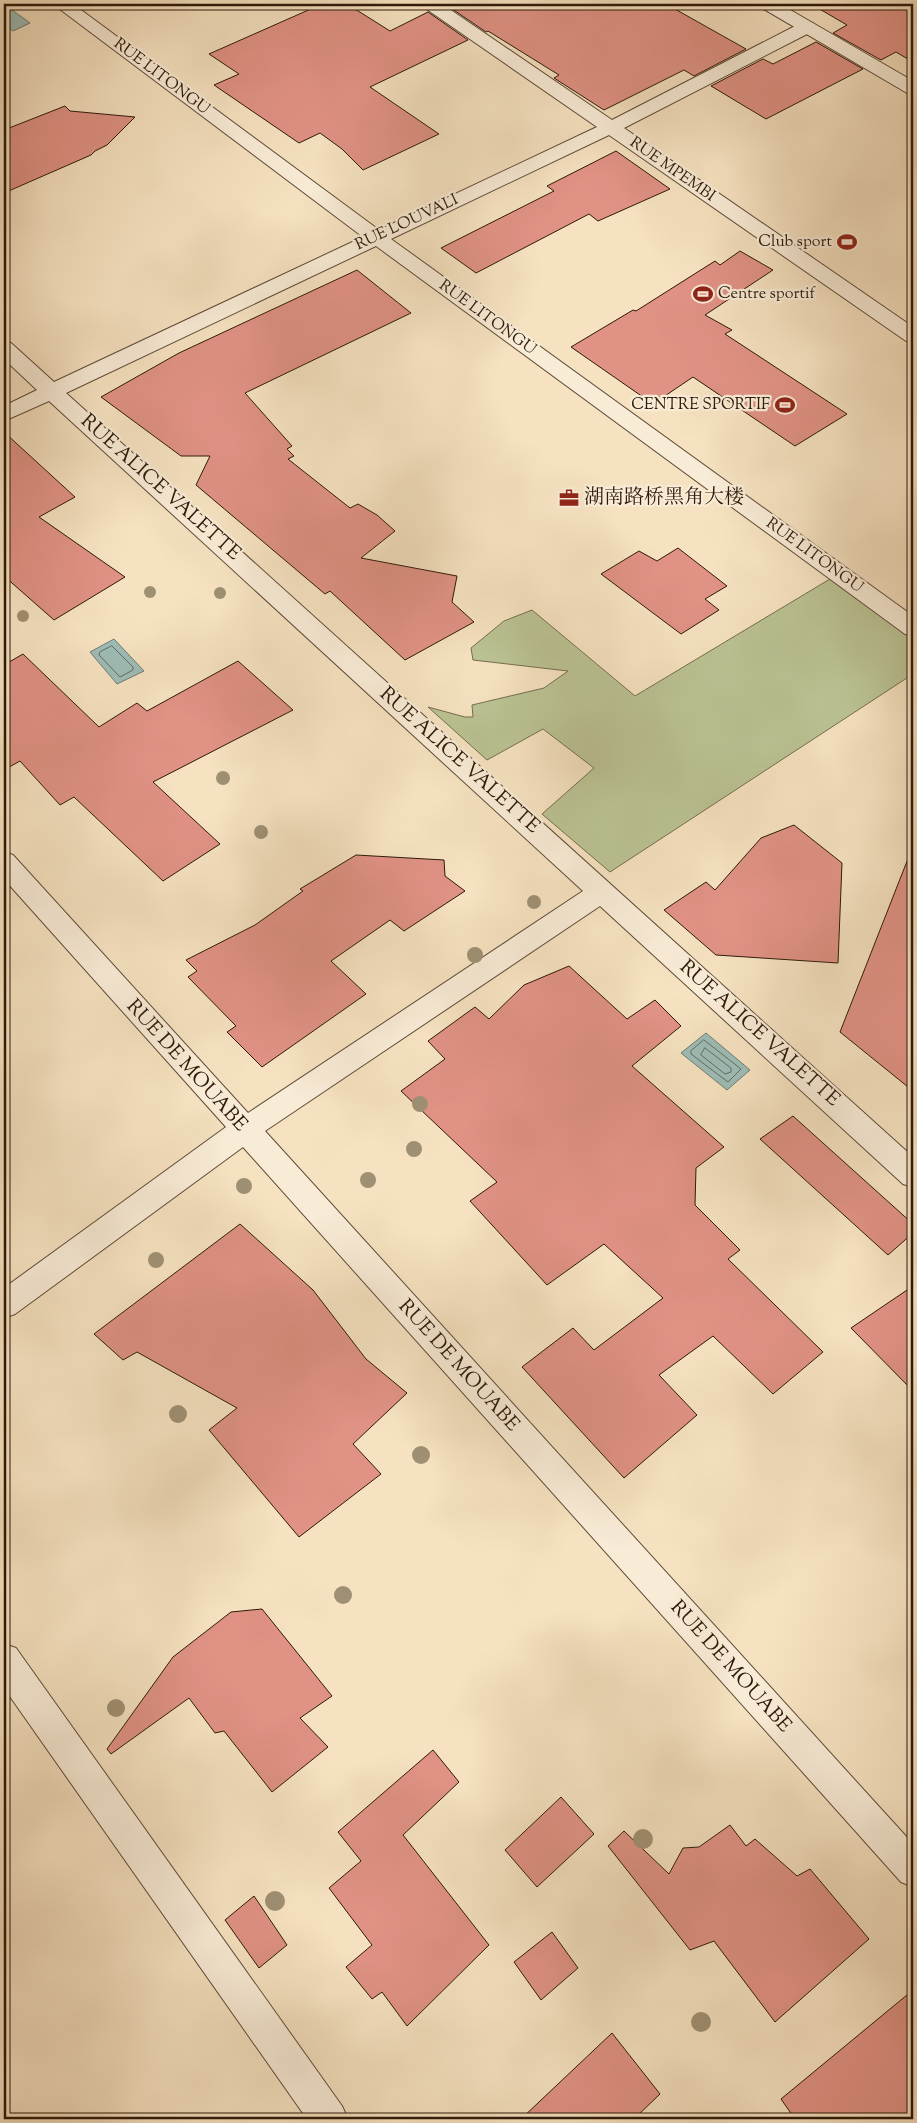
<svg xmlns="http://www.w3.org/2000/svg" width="917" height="2123" font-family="'Sorts Mill Goudy','Noto Serif SC',serif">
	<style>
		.green { fill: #bbc394; stroke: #746e4e }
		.water { fill: #9dbdb7; stroke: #707b71 }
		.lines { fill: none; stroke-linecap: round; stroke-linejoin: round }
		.shore { stroke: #656b60; stroke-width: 1 }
		.building { fill: #e09285; stroke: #2d1909 }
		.minor-casing { stroke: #5f4b37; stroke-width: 2 }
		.tertiary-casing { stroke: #5f4b37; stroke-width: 2 }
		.minor { fill: #f9ecd7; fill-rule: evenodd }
		.tertiary { fill: #f9ecd7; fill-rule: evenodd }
		.tree { fill: #9f9073 }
		.labels { text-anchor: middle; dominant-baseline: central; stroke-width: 4.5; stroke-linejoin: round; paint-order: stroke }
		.far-street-label { font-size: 16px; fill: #2d1909; stroke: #f9ecd7 }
		.far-poi-label { font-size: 16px; fill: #2d1909; stroke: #f9ecd7; text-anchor: end }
		.street-label { font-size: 20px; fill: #2d1909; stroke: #f9ecd7 }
		.poi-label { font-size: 20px; fill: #2d1909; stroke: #f9ecd7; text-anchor: start }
	</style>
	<rect width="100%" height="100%" fill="#f6e2c1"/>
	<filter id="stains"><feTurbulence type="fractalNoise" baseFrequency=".004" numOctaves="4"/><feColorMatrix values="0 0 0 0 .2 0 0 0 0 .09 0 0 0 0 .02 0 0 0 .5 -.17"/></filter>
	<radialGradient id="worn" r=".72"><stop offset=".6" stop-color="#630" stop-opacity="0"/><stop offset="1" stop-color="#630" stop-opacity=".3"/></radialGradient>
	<path class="green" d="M835,576l78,62v36l-303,198 -68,-58 52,-46 -51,-39 -56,31 -59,-53 37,10h8l-1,-12 72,-17 24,-17 -95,-11 -2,-12 33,-27 28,-11 103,86z"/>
	<path class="water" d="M8,7l22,16 -17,8 -9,-6v-16z
		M114,639l30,32 -27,13 -27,-32z
		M706,1033l44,37 -23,20 -46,-37z"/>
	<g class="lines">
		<path class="shore" d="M112,646l21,21v3l-13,7 -21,-22 1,-3z
			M704,1040l37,29 -13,13 -37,-28v-3z
			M705,1048l26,20v4l-6,2 -24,-19z"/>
	</g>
	<path class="building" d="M322,4h25l43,27 38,-19 40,28 -98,47 69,47 -76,36 -21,-21 -22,-16 -21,10 -85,-58 25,-11 -30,-20z
		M445,4h221l80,45 -52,27 -10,-6 -80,40 -50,-32 5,-3 -71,-44 -2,1z
		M811,4h102v58l-17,-10 -15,8 -48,-27 14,-8z
		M816,42l47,27 -97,50 -55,-33 52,-27 10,5z
		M65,106l5,5 65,6 -28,28 -12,6 -4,4 -87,38v-63z
		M616,151l54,38 -72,32 -9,-7 -113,59 -35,-25 113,-57 -7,-5z
		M740,251l33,19 -68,45 27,15 -7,4 122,80 -52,32 -102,-69 -40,27 -82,-57 62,-37 3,1 79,-50 5,4z
		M357,270l54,43 -166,80 47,53 -5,3 7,7 -6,3 62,49 8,-4 19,11 18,16 -34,27 96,18 -5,26 22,20 -69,38 -75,-69 -5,3 -129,-109 14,-29h-29l-80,-59 78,-44z
		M4,432l71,65 -36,20 86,60 -71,43 -50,-44z
		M678,548l49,38 -22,13 14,11 -38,24 -80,-60 38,-23 18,10z
		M23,654l76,73 38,-24 10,8 91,-50 55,49 -140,72 67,62 -57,37 -89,-84 -14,8 -40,-44 -16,9v-105z
		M794,825l48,38 -4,100 -122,-8 -52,-45 42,-28 9,8 46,-52z
		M911,851h2v240l-73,-59z
		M356,855l88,5 1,16 20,15 -61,40 -14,-11 -59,41 35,33 -104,73 -35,-35 9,-6 -48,-49 9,-6 -11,-11 69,-35 48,-34 -3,-2z
		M569,966l58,53 28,-19 26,26 -49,40 92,81 -28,21 -1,37 45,45 -12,9 95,93 -50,42 -60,-58 -54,39 38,40 -73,63 -102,-111 51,-39 21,22 69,-52 -59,-54 -57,41 -77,-84 27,-19 -96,-91 44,-32 -17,-18 47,-34 14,12 35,-34z
		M793,1116l120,108v9l-25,22 -128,-116z
		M240,1224l73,66 53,69 41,34 -54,51 28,30 -82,63 -90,-107 28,-22 -100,-56 -14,8 -29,-26z
		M913,1286v105l-62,-63z
		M262,1609l70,87 -32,22 28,29 -56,45 -48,-61 -9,2 -26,-35 -78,56 -4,-5 66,-92 58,-45z
		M433,1750l26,32 -56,53 86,110 -82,81 -25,-34 -10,7 -26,-32 26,-22 -43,-57 32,-27 -23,-29z
		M561,1797l33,37 -57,53 -32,-37z
		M730,1825l16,21 9,-7 42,37 13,-7 59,70 -94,83 -61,-81 -24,9 -82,-104 16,-15 45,43 14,-26 16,-1z
		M254,1896l33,49 -28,23 -34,-48z
		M552,1932l26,36 -37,32 -27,-38z
		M913,1990v129h-118l-14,-20z
		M612,2033l48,61 -26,25h-113z"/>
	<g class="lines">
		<defs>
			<path id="minor" d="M53,4h20l306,226 218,-103 -172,-119 -3,-4h20l170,116 189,-97 6,-1 6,1 3,4 -3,4 -189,97 289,199v15l-7,-1 -297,-206 -218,104 522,377v20l-8,-2 -529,-388 -310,147 847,764v30l-10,-3 -303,-278 -335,225 648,713v43l-12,-5 -658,-735 -228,167 -11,4v-30l222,-161 -222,-248v-27l9,3 235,258 335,-222 -534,-490 -45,20v-15l33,-16 -33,-31v-17l7,1 43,39 309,-145z
				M4,1644l12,4 326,458 6,13h-41l-303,-431z"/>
			<path id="tertiary" d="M759,4h21l133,77v13l-6,-1 -145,-85z"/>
		</defs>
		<use href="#minor" class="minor-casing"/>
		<use href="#tertiary" class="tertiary-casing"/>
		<use href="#minor" class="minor"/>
		<use href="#tertiary" class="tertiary"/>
	</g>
	<g class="tree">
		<circle cx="150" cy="592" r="6"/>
		<circle cx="220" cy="593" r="6"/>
		<circle cx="23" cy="616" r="6"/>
		<circle cx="223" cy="778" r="7"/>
		<circle cx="261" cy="832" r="7"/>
		<circle cx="534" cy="902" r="7"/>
		<circle cx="475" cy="955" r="8"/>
		<circle cx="420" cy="1104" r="8"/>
		<circle cx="414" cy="1149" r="8"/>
		<circle cx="368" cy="1180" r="8"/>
		<circle cx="244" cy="1186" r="8"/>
		<circle cx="156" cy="1260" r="8"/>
		<circle cx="178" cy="1414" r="9"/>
		<circle cx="421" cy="1455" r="9"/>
		<circle cx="343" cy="1595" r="9"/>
		<circle cx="116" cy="1708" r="9"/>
		<circle cx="643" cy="1839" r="10"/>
		<circle cx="275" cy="1901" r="10"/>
		<circle cx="701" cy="2022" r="10"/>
	</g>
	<defs>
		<symbol id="stadium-bare" viewBox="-9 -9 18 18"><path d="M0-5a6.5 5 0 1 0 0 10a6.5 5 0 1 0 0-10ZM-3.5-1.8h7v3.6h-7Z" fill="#8f2418" stroke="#f9ecd7" stroke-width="2.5" paint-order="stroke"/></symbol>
		<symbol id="office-bare" viewBox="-9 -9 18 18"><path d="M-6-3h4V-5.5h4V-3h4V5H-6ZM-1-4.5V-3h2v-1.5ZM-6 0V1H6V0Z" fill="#8f2418" stroke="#f9ecd7" stroke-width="2.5" paint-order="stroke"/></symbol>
	</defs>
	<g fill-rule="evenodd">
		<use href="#stadium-bare" x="833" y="228" width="28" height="28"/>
		<use href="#stadium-bare" x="689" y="280" width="28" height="28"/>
		<use href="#stadium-bare" x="771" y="391" width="28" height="28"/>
		<use href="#office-bare" x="555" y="484" width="28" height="28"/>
	</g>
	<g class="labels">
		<g class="far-street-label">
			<text transform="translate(161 77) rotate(37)">RUE LITONGU</text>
			<text transform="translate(672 170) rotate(35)">RUE MPEMBI</text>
			<text transform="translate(407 223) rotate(-25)">RUE LOUVALI</text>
			<text transform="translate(487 318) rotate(36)">RUE LITONGU</text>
			<text transform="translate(814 556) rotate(36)">RUE LITONGU</text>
		</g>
		<g class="far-poi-label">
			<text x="832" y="242">Club sport</text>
			<text x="718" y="294" text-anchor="start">Centre sportif</text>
			<text x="770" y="405">CENTRE SPORTIF</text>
		</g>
		<g class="street-label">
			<text transform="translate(160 488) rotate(42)">RUE ALICE VALETTE</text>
			<text transform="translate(459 761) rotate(42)">RUE ALICE VALETTE</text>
			<text transform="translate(759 1034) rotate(42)">RUE ALICE VALETTE</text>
			<text transform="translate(186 1066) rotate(48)">RUE DE MOUABE</text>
			<text transform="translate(458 1366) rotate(48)">RUE DE MOUABE</text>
			<text transform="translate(730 1667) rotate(48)">RUE DE MOUABE</text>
		</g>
		<g class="poi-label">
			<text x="584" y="498">湖南路桥黑角大楼</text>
		</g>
	</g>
	<rect width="917" height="2123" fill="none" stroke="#f6e2c1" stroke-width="20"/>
	<rect x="5" y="5" width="907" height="2113" fill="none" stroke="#2d1909" stroke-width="2.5"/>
	<rect x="10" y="10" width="897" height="2103" fill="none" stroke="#2d1909"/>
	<rect width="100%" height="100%" filter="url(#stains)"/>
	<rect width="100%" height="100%" fill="url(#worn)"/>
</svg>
